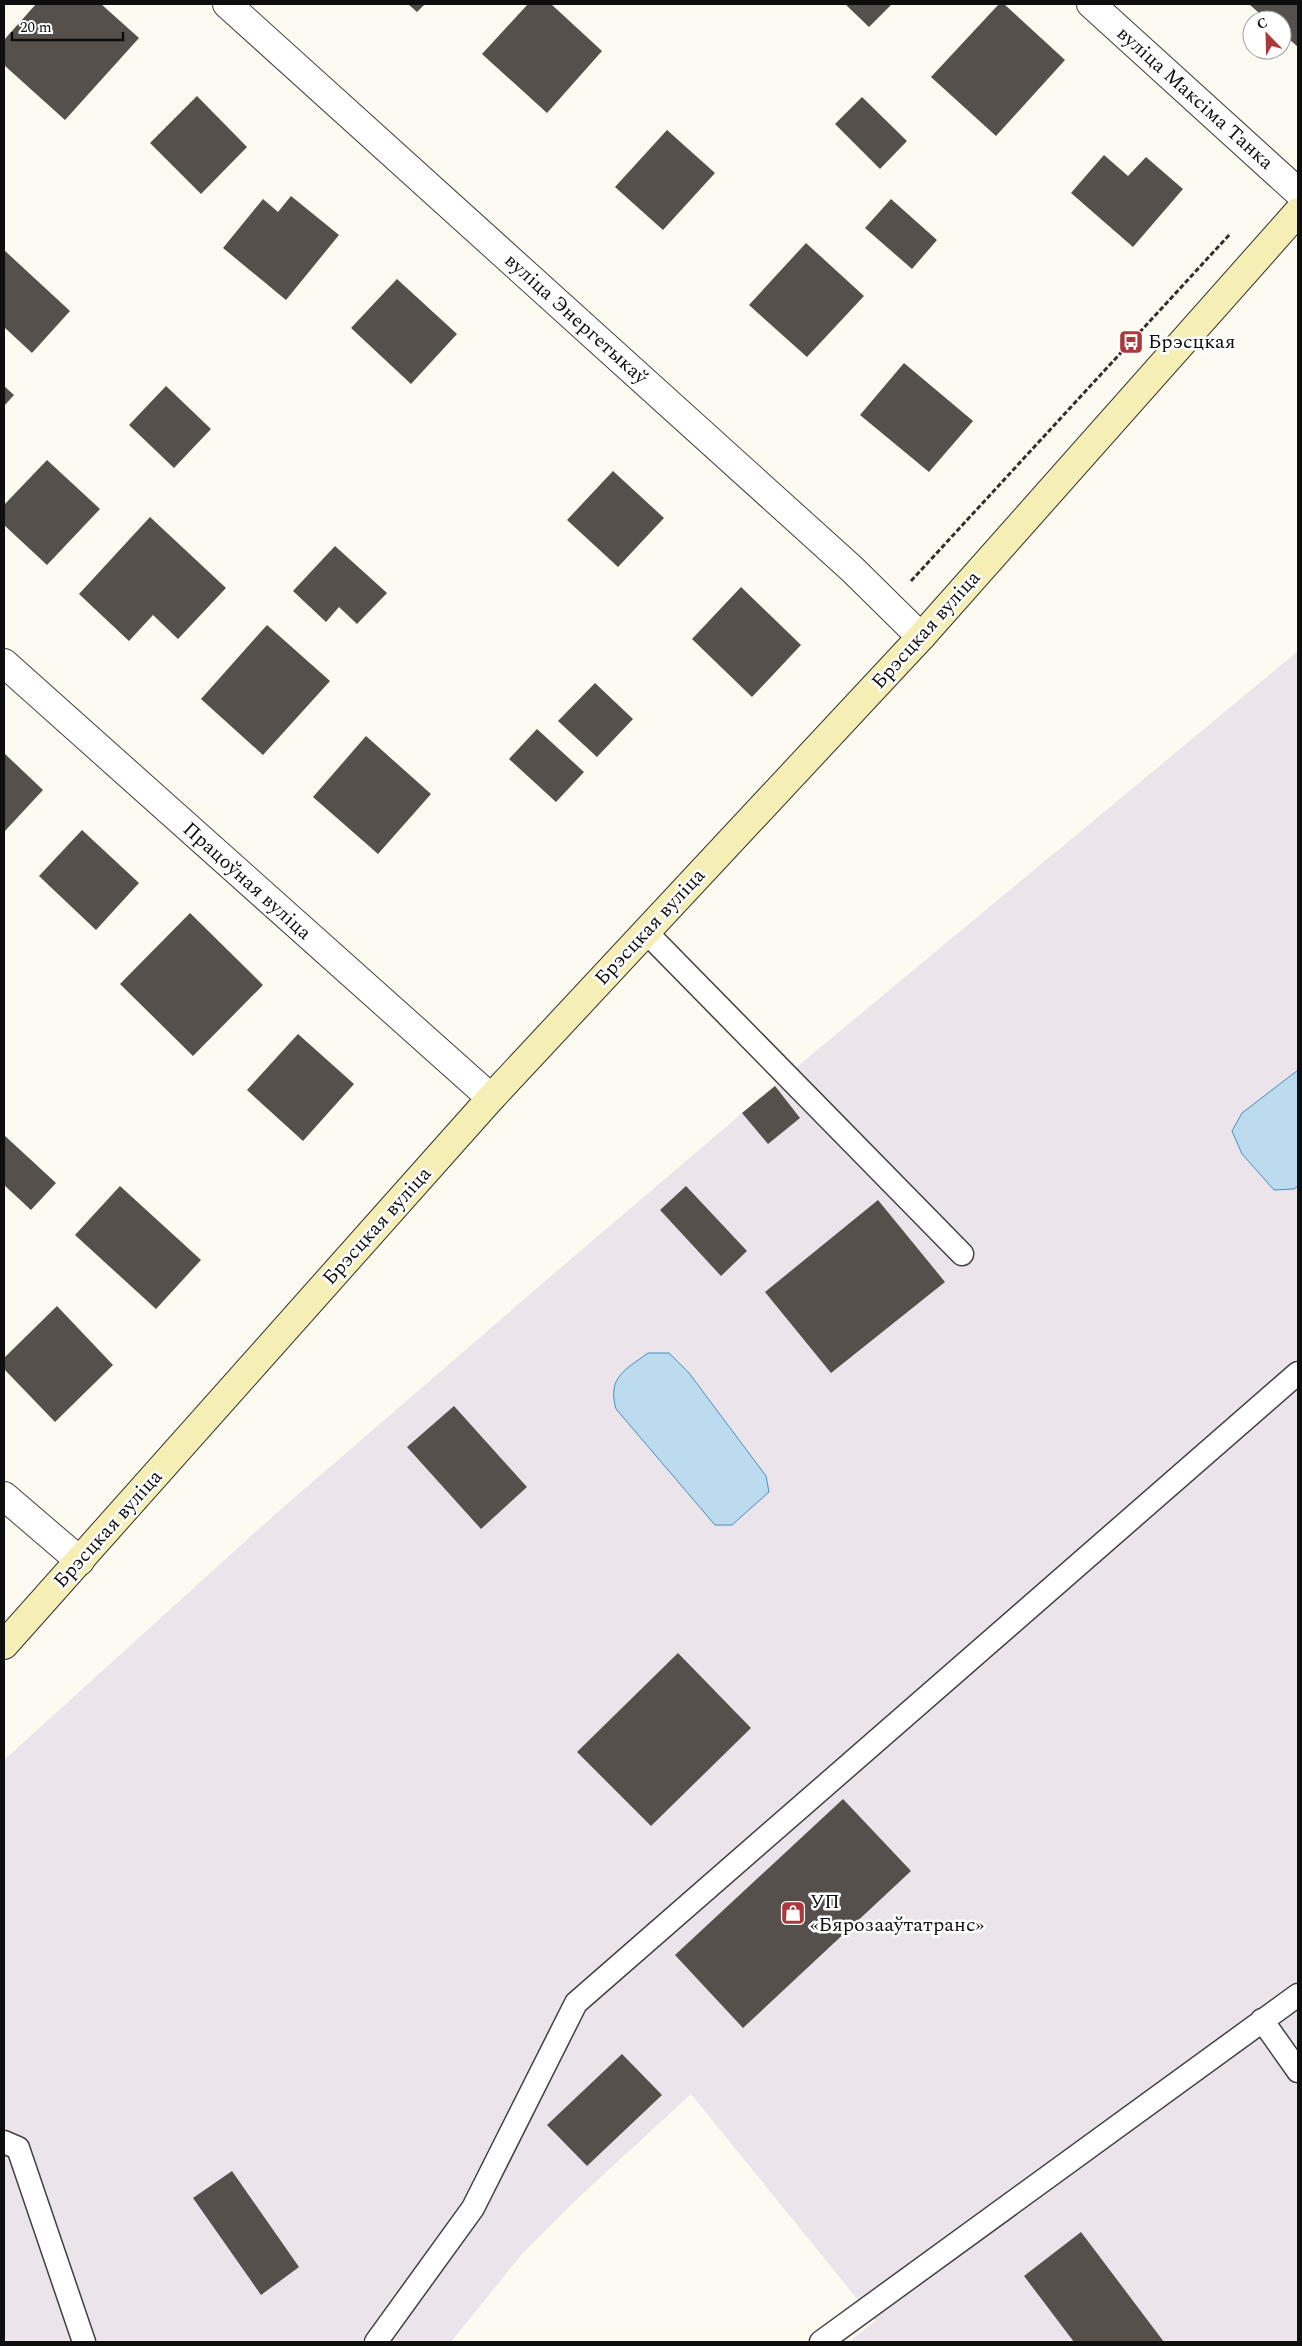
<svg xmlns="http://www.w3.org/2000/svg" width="1302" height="2346" font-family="Spectral,serif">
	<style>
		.industrial { fill: #ebe4eb }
		.water { fill: #bcdbee; stroke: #4c8ebc }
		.building { fill: #55504c }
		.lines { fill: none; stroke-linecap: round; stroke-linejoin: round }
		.lane-casing { stroke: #414141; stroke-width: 25 }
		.street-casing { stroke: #414141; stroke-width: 30 }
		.secondary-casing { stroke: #303030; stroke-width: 30 }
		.path { stroke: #303030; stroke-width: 3; stroke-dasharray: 5 2.5; stroke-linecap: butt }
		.lane { stroke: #fff; stroke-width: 22 }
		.street { stroke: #fff; stroke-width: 28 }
		.secondary { stroke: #f5eeb5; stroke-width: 28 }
		.labels { text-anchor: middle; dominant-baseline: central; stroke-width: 5; stroke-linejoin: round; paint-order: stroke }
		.street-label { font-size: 20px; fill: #0e0e0e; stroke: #fff }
		.poi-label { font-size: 20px; fill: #0e0e0e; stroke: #fff; text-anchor: start }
	</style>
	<rect width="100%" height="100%" fill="#fdfbf1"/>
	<path class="industrial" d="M1298,651v1691h-449l26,-21 -184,-227 -115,106 -54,54 -71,88h-447v-582l268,-243 272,-235 243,-207z"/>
	<path class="water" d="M1298,1070v116l-4,3 -20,1 -32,-36 -10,-23 10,-18z
		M648,1353h21l20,20 77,103 3,16 -37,33h-17l-99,-116c-9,-32 9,-39 32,-56z"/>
	<path class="building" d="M36,4h65l38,34 -74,82 -61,-55v-25z
		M408,4h17l-8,8z
		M528,4h23l51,47 -55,62 -65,-59z
		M845,4h47l-23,23z
		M999,4h5l61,56 -69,76 -65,-59z
		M1251,4h47v43l-16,-14v-13h-15l-17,-15z
		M197,96l50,51 -46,47 -51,-51z
		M862,97l45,44 -27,28 -45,-45z
		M667,130l48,43 -52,57 -48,-43z
		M1104,155l24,21 18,-19 37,32 -50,58 -62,-54z
		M291,196l48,39 -53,65 -63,-52 40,-49 15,13z
		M891,199l46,41 -25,29 -47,-41z
		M806,243l58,53 -57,61 -58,-52z
		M4,250l66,61 -38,42 -28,-26z
		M397,279l60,55 -46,50 -60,-56z
		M904,363l69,58 -44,51 -69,-57z
		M4,386l10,9 -10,11z
		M166,386l45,43 -37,39 -45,-43z
		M47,460l53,49 -53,56 -43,-40v-20z
		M613,471l51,47 -46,49 -51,-47z
		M150,517l76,71 -48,51 -25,-24 -24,26 -50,-47z
		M335,546l52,47 -30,31 -18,-17 -13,15 -33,-31z
		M741,587l60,58 -49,52 -60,-58z
		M267,625l63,56 -67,74 -62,-56z
		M595,683l38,36 -36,38 -39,-36z
		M537,729l47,43 -28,30 -47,-43z
		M366,736l65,58 -53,60 -65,-57z
		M4,753l39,37 -39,42z
		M82,830l57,53 -43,47 -57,-54z
		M190,913l73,72 -70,71 -73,-72z
		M298,1034l56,50 -51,57 -56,-51z
		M775,1086l25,32 -32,26 -26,-31z
		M4,1135l52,48 -25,27 -27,-25z
		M120,1186l81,74 -45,49 -81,-74z
		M686,1186l61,65 -26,25 -61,-66z
		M878,1200l67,82 -114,91 -66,-81z
		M57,1306l56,59 -58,57 -51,-53v-11z
		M454,1406l73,81 -46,42 -74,-82z
		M678,1653l73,75 -100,98 -74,-74z
		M843,1799l68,72 -168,157 -68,-73z
		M622,2054l40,41 -75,71 -40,-41z
		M232,2171l67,96 -38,28 -68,-97z
		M1081,2232l83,110h-90l-50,-66z"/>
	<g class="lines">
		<defs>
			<path id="lane" d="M645,931l317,323
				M1262,2020l36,51
				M4,2142l14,6 66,194
				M376,2342l97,-134 103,-205 722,-630
				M821,2342l477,-347"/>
			<path id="street" d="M227,4l625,565 69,68
				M1091,4l207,188
				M4,663l487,435
				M4,1496l76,65"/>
			<path id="secondary" d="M4,1645l487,-547 430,-461 377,-425"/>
		</defs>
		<use href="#lane" class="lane-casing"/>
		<use href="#street" class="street-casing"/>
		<use href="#secondary" class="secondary-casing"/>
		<path class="path" d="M911,581l319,-347"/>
		<use href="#lane" class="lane"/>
		<use href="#street" class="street"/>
		<use href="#secondary" class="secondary"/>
	</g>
	<defs>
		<symbol id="bus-square" viewBox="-11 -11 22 22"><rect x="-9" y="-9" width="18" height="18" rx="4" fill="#ac383c" stroke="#fff"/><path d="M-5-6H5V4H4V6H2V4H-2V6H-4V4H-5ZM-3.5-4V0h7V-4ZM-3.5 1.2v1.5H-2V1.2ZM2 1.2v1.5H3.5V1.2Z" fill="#fff"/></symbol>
		<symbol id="shop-square" viewBox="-11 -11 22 22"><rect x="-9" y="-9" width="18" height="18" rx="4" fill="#ac383c" stroke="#fff"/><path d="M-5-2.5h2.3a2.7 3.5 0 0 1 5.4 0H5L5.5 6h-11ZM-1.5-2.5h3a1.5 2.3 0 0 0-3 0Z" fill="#fff"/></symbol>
	</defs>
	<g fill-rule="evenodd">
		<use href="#bus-square" x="1117" y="328" width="28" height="28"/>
		<use href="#shop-square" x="779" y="1899" width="28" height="28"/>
	</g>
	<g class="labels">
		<g class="street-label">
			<text transform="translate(1195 98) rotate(42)">вуліца Максіма Танка</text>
			<text transform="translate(576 319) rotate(42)">вуліца Энергетыкаў</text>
			<text transform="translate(926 630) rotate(-48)">Брэсцкая вуліца</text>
			<text transform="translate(247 881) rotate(42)">Працоўная вуліца</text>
			<text transform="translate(650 927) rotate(-47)">Брэсцкая вуліца</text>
			<text transform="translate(377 1226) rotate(-48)">Брэсцкая вуліца</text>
			<text transform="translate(108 1529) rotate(-48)">Брэсцкая вуліца</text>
		</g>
		<g class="poi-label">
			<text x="1148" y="342">Брэсцкая</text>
			<text x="810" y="1902">УП<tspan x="810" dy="23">«Бярозааўтатранс»</tspan></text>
		</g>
	</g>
	<rect width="1302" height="2346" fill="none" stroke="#0e0e0e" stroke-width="10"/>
	<g transform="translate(1267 35) rotate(337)"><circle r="24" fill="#ffffff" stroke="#9f9f9f"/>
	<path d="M0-4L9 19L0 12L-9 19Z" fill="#ac383c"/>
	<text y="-8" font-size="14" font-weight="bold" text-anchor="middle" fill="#0e0e0e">С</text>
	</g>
	<path d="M12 32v8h111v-8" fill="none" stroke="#0e0e0e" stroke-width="2.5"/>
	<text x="20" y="32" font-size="15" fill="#0e0e0e" stroke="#ffffff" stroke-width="4" paint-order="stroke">20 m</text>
</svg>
